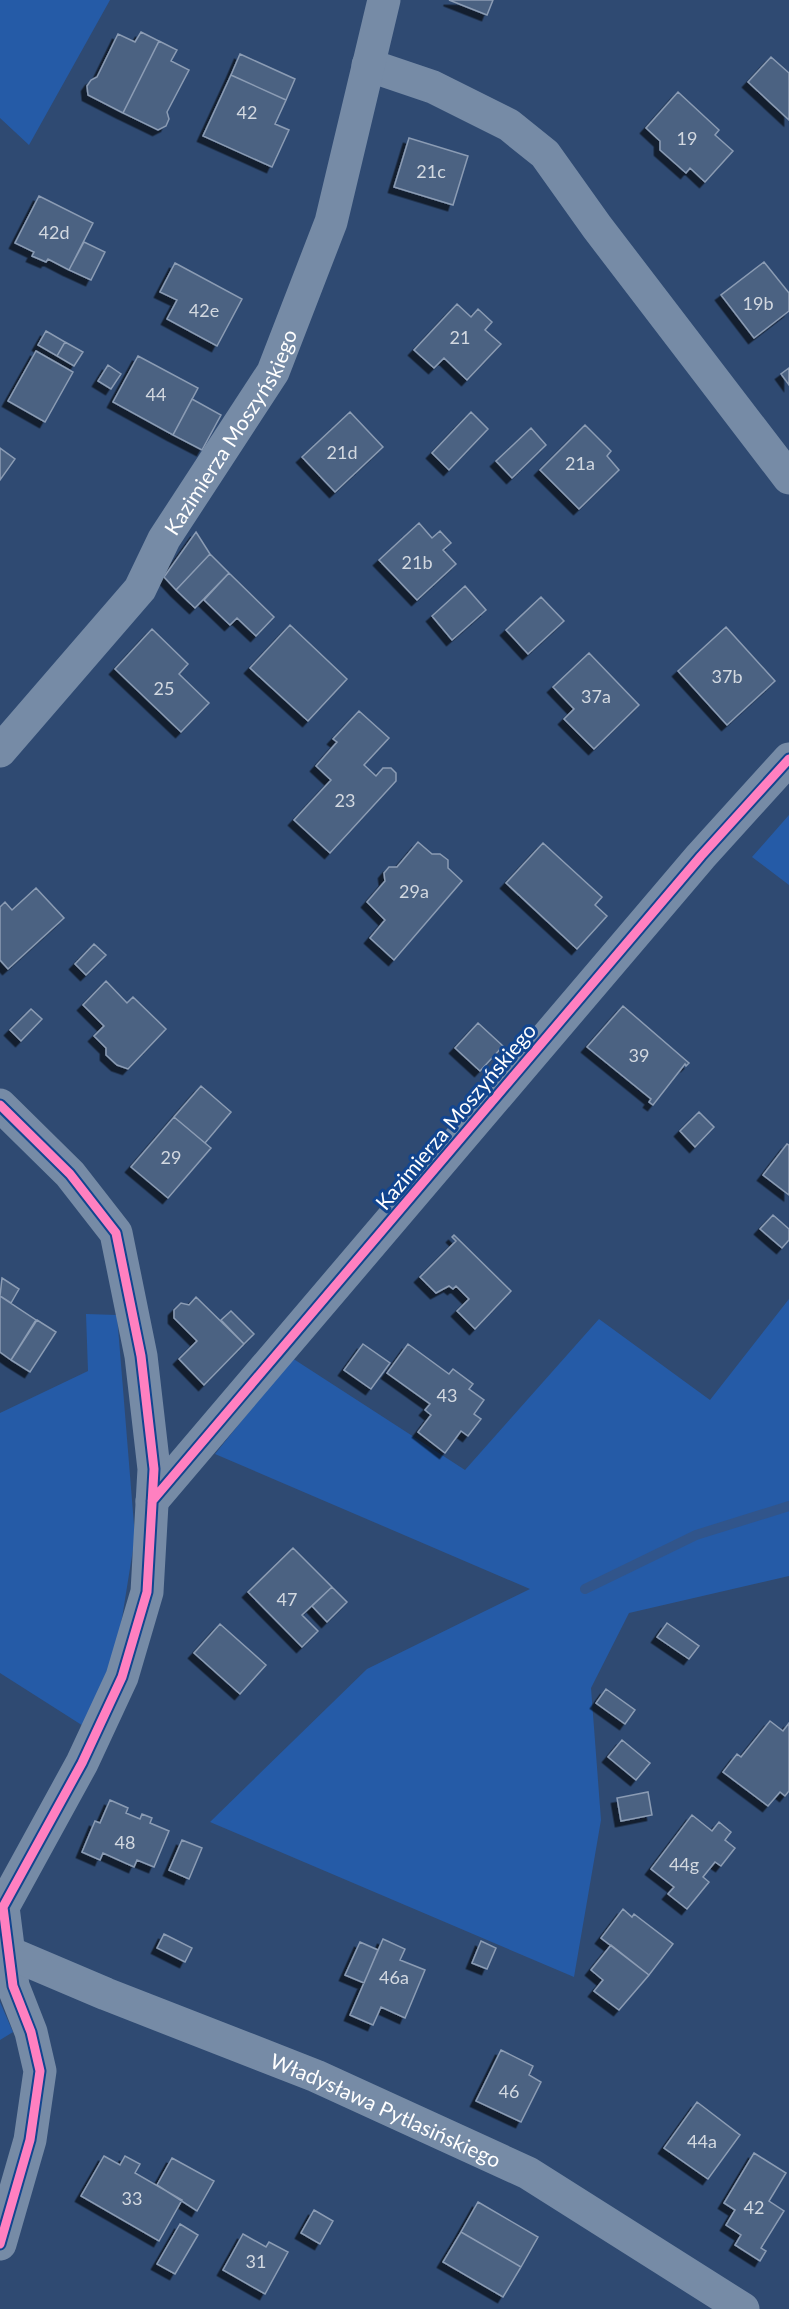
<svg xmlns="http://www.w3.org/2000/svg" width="789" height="2309" font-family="Lato,sans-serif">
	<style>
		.green { fill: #255ba7 }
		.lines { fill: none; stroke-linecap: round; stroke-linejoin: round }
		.stream { stroke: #31558b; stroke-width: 10 }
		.building { fill: #4c6282; stroke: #8b9cb4; stroke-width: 1.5; filter: url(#shadow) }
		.minor { stroke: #768ba6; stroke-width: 33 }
		.cycleway-casing { stroke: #12458f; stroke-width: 13 }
		.cycleway { stroke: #ff80c0; stroke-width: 9 }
		.labels { text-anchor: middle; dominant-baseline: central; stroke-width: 6; stroke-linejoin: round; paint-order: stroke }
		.number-label { font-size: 18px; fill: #d2d8e0 }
		.street-label { font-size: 21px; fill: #fff; stroke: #12458f }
	</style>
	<defs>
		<filter id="shadow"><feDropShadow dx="-5.5" dy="5.5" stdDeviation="0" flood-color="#0009"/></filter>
	</defs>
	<rect width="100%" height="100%" fill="#2f4a72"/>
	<path class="green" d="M0,0h110l-81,145 -29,-27z
		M789,815v70l-37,-28z
		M789,1299v277l-160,37 -38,75 10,132 -27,157 -364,-155 157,-153 163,-80 -315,-135 77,-96 173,112 134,-151 111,81z
		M86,1314l31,1 18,222 -21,131 -26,61 -88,-56v-260l88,-42z
		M0,2002l13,30 -13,8z"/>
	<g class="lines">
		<path class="stream" d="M585,1589l111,-54 93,-29"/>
	</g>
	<path class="building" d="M449,0h44l-6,15z
		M141,32l18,9 -36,72 -35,-18 -1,-9 4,-6 6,-3 21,-43 17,8z
		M159,41l18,9 -6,11 18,9 -22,42 2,7 -3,7 -8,4 -35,-17z
		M240,54l55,25 -9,21 -55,-25z
		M771,57l18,16v47l-41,-38z
		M231,75l55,25 -11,24 14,6 -17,37 -69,-31z
		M678,92l41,38 -4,5 18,16 -28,31 -15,-14 -4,5 -26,-23v-9l-14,-13z
		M409,138l59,18 -15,49 -59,-18z
		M39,196l54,27 -24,47 -21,-11 -2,3 -14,-6 2,-4 -19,-9z
		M84,242l21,10 -14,28 -22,-10z
		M764,262l25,31v18l-35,27 -33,-43z
		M175,263l67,36 -25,47 -50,-27 10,-19 -17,-8z
		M457,304l14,13 7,-8 14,13 -7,8 16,14 -34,36 -23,-22 -10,10 -20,-18z
		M46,331l19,11 -8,14 -19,-11z
		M65,342l18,10 -9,14 -17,-10z
		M36,351l37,21 -28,50 -37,-21z
		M138,356l60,32 -25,47 -60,-33z
		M108,365l13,9 -10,15 -13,-8z
		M789,368v17l-8,-11z
		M192,399l29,16 -19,35 -29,-15z
		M350,412l33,35 -48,45 -33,-35z
		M471,412l17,17 -39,41 -17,-17z
		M585,425l26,26 -4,5 12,14 -40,39 -39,-39z
		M531,428l15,17 -34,33 -16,-17z
		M0,448l15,11 -15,21z
		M419,523l13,15 8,-7 11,12 -8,7 13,14 -39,36 -38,-40z
		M196,532l14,22 -34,36 -12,-13z
		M210,554l19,19 -34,35 -19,-18z
		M229,573l45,44 -18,19 -19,-18 -7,7 -26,-25z
		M465,586l21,24 -34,30 -20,-24z
		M541,597l23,24 -36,33 -22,-24z
		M290,625l57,54 -39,42 -58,-53z
		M726,627l49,54 -48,44 -49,-54z
		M152,629l36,35 -9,10 30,29 -28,29 -66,-63z
		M589,653l50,52 -45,44 -30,-30 10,-10 -21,-22z
		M359,711l30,27 -25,27 12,11 7,-8h8l5,5v8l-66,72 -36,-33 37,-40 -15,-14 21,-24 -4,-3z
		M418,842l14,12h8l8,6v8l14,13 -68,79 -24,-22 15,-18 -18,-18 18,-21 -1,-8 5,-6h8z
		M543,843l59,54 -7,8 12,11 -30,33 -71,-66z
		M36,888l28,30 -56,51 -8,-9v-53l5,-5 7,8z
		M94,944l12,11 -20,20 -11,-11z
		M106,981l21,22 6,-6 33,32 -38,40 -11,-4 -11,-10v-7l-12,-12 10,-10 -21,-21z
		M623,1006l66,57 -3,3 -1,-2 -32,41 -4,-3 2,-3 -64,-52z
		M31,1009l11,10 -21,22 -11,-11z
		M478,1023l25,23 -23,25 -25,-23z
		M201,1086l30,26 -26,31 -31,-26z
		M699,1112l15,15 -19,20 -15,-16z
		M174,1117l37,31 -43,50 -37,-31z
		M787,1144l2,1v50l-26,-20z
		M773,1215l16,14v11l-7,8 -22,-19z
		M454,1235l57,56 -36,38 -18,-18 12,-12 -13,-13 -3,3 -4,-3 -13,7 -16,-16 36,-36 -4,-4z
		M2,1278l17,11 -8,14 -11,-7z
		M0,1296l36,24 -25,40 -11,-8z
		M196,1297l48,47 -40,41 -25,-26 18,-18 -23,-23v-8l7,-7 8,2z
		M231,1311l23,23 -10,10 -23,-24z
		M37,1320l19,12 -26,40 -19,-12z
		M363,1344l27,19 -19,26 -27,-19z
		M408,1344l41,30 4,-5 20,15 -4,5 15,11 -10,14 7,5 -13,17 -7,-5 -16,22 -27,-21 13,-17 -6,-5 5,-6 -43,-31z
		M293,1548l39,39 -30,28 16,16 -16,16 -54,-55z
		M332,1587l15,15 -20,20 -15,-16z
		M667,1623l32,23 -10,13 -32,-22z
		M220,1624l46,41 -26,29 -46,-41z
		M606,1689l29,21 -10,14 -29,-21z
		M770,1721l13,10 6,-8v68l-4,5 -5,-4 -12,14 -45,-34 14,-18 4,3z
		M622,1740l28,23 -14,17 -28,-23z
		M648,1792l4,23 -31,6 -4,-23z
		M110,1800l18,8 -2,5 14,6 2,-5 10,4 -2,5 19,8 -15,36 -17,-7 -3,7 -31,-14 -3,7 -18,-8 13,-31 5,2z
		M692,1815l20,16 7,-9 12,10 -6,8 10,8 -14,18 -6,-4 -12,15 6,5 -22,27 -19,-15 6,-7 -23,-18z
		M182,1840l20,8 -13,31 -20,-9z
		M623,1909l9,8 2,-3 39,30 -24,31 -48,-37z
		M164,1934l28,14 -7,14 -28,-14z
		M383,1939l22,10 -5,11 25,10 -20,48 -24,-11 -8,18 -23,-10z
		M481,1941l15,7 -9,21 -15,-6z
		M360,1942l18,8 -14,33 -19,-8z
		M611,1945l38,30 -30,35 -25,-19 9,-11 -12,-10z
		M501,2050l32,16 -4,9 12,7 -20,40 -45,-21z
		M697,2102l43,33 -32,44 -44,-31z
		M754,2153l32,20 -17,28 15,10 -23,37 5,3 -6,10 -25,-16 6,-10 -15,-10 9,-15 -11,-7z
		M104,2156l16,9 5,-9 15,8 -5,9 47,27 -23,41 -78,-45z
		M172,2158l42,23 -17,30 -40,-26z
		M478,2202l60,35 -17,30 -60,-35z
		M314,2210l19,11 -13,23 -19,-11z
		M180,2224l18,11 -23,39 -18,-10z
		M461,2232l60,35 -18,30 -60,-35z
		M243,2234l23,13 3,-5 19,10 -23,42 -42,-24z"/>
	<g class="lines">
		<g class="minor">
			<path d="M368,65l65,22 76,38 36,29 52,73 192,251"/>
			<path id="s1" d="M0,751l140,-162 24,-50 109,-167 58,-150 53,-222"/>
			<path d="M0,1105l70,69 46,59 25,123 13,113 -7,123 -25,85 -40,86 -79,144 10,79 18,46 9,39 -10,69 -30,104"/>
			<path d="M152,1501l549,-645 88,-97"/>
			<path id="s2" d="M0,1949l106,45 210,82 212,97 215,136"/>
		</g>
		<defs>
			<path id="cycleway" d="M0,1105l70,69 46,59 25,123 13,113 -7,123 -25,85 -40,86 -79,144 10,79 18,46 9,39 -10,69 -30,104
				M152,1501l549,-645 88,-97"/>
		</defs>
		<use href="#cycleway" class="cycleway-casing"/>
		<use href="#cycleway" class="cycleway"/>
	</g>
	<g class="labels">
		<g class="number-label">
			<text x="247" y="112">42</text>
			<text x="687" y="138">19</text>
			<text x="431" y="171">21c</text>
			<text x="54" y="232">42d</text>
			<text x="758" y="303">19b</text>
			<text x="204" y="310">42e</text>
			<text x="460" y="337">21</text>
			<text x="156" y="394">44</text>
			<text x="342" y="452">21d</text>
			<text x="580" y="463">21a</text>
			<text x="417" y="562">21b</text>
			<text x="727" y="676">37b</text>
			<text x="164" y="688">25</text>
			<text x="596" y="696">37a</text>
			<text x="345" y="800">23</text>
			<text x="414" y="891">29a</text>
			<text x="639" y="1055">39</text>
			<text x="171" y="1157">29</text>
			<text x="447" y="1395">43</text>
			<text x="287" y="1599">47</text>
			<text x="125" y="1842">48</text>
			<text x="684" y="1864">44g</text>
			<text x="394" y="1977">46a</text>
			<text x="509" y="2091">46</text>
			<text x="702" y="2141">44a</text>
			<text x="132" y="2198">33</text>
			<text x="754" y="2207">42</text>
			<text x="256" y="2261">31</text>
		</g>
		<g class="street-label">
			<text stroke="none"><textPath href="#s1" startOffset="396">Kazimierza Moszyńskiego</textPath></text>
			<text transform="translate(455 1116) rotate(-50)">Kazimierza Moszyńskiego</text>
			<text stroke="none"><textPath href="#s2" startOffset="418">Władysława Pytlasińskiego</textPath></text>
		</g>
	</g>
</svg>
